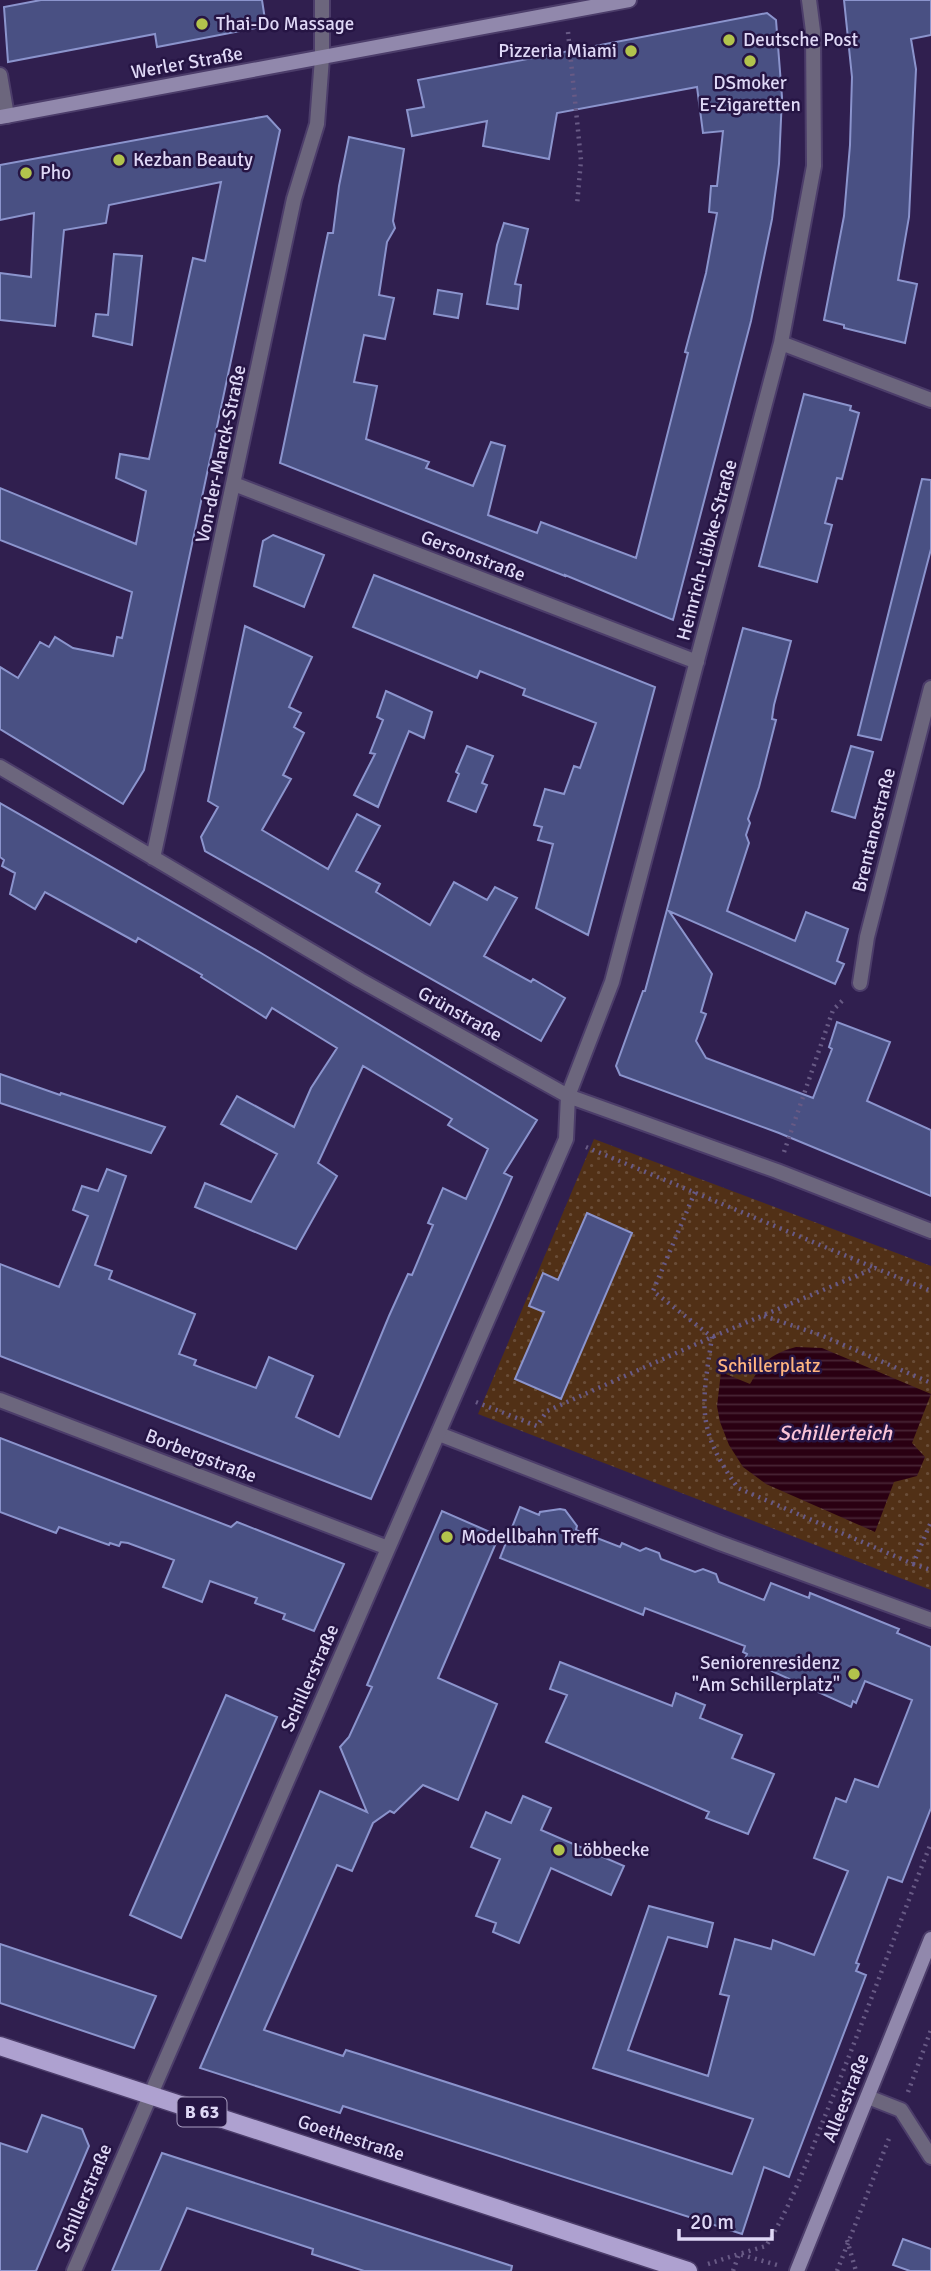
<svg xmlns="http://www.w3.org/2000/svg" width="931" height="2271" font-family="Signika,sans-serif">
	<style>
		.park { fill: url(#park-dots) }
		.water { fill: url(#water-rules) }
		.building { fill: #495083; stroke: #8b94cd; stroke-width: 2 }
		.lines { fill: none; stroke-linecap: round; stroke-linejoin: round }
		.lane-casing { stroke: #4c3d6a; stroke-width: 18 }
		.street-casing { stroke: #4c3d6a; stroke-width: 18 }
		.secondary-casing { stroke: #4c3d6a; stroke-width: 18 }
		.primary-casing { stroke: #4c3d6a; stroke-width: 21 }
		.path { stroke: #685a85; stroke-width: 4.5; stroke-dasharray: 2 5; stroke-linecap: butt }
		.lane { stroke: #6c667d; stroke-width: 14 }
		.street { stroke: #6c667d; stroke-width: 14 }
		.secondary { stroke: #9188ac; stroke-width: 14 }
		.primary { stroke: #aea1d0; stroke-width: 18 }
		.poi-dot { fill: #b2c34c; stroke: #261544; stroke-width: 2.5 }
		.labels { text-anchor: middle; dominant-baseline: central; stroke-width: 5; stroke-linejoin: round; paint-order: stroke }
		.shield { fill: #261544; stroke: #a89ec1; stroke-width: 2 }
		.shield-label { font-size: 18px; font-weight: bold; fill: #dfd8f6 }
		.poi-label { font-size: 19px; fill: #dfd8f6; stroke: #261544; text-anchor: start }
		.street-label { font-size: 19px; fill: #dfd8f6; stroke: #261544 }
		.park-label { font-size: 19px; fill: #ffb57f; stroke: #261544 }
		.water-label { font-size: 21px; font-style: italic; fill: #fbc4d7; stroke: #261544 }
	</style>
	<defs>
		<pattern id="park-dots" width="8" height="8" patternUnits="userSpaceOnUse" patternTransform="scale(1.75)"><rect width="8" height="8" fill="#513016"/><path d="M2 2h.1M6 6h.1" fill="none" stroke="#6a4d38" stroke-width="1.8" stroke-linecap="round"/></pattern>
		<pattern id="water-rules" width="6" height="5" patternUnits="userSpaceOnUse" patternTransform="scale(1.75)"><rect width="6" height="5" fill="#2a0012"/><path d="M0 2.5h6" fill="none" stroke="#482435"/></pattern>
	</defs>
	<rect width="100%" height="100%" fill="#301f4f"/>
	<path class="park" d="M594,1139l337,127v324l-453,-176z"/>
	<path class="water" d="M796,1347l26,1 109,46 -19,49 13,14 -8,19 -23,6 -19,50 -109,-48 -23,-17 -14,-22 -9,-23 -3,-16 4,-34 29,12c13,-23 21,-30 46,-37z"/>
	<path class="building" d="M41,0h221l4,26 -109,21 -2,-13 -147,28 -4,-55z
		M844,0h87v35l-20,4 5,30 -7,148 -11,63 19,4 -12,59 -61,-15v-3l-20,-5 20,-104 6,-71 2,-68z
		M767,13l9,7 6,77 -3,67 -7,55 -21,102 -78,299 -108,-45v1l-285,-113 48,-230h5l6,-47 10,-49 55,12 -11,72 2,7 -8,14 -8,53 15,3 -9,41 -21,-4 -10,47 23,4 -11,53 63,23 -3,6 47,18 18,-44 14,4 -17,69 49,18 4,-11 95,36 52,-205 -3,-1 21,-79 11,-60 -8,-1 2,-26h6l6,-55 -20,2 -6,-46 -140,26 -8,46 -66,-13 4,-25 -75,15 -5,-26 17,-3 -6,-27z
		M267,116l13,14 -136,640 -21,34 -123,-75v-62l18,11 22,-36 9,5 6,-10 18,11 40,8 4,-19 5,1 10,-46 -132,-52v-52l136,56 10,-53 -30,-13 4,-24 29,5 44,-201 12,3 16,-79 -112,23 -3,18 -42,7 -9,96 -55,-6v-47l31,4 3,-64 -34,7v-55z
		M504,223l24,6 -13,55 6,1 -3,24 -31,-5 10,-59z
		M114,254l28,2 -10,89 -39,-9 3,-22 12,1z
		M438,290l24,4 -4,24 -24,-4z
		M804,394l47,12 -1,4 9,3 -17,66 -5,-1 -12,45 7,2 -15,57 -58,-16z
		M922,479l9,1v69l-50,191 -23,-5z
		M273,535l51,20 -20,52 -50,-21 9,-45z
		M374,575l281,112 -67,248 -52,-27 17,-64 -15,-4 4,-13 -8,-2 11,-36 19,5 10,-28 6,2 16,-45 -73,-28 2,-6 -45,-18 -3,7 -124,-51z
		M245,626l67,31 -23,50 12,6 -7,14 10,6 -21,42 8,4 -29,51 66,39 29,-55 23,12 -24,45 24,13 -4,8 54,33 24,-43 33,18 8,-13 22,11 -33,58 47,26 2,-3 32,19 -24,43 -336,-190 -4,-14 17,-30 -10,-6z
		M743,628l48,13 -17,64 -2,14 4,1 -17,67 -11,32 2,4 -4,12 3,8 -22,68 68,30 11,-29 42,17 -11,32 7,3 -9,20 -166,-73 43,63 -11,38 5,2 -10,27 10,17 107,40 19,-49 -3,-2 8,-25 53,20 -23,59 64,29v66l-152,-63 -159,-58 -4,-9 27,-75h2z
		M386,691l46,21 -8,26 -15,-7 -31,76 -24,-12 21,-41 -5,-1 13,-33 -6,-3z
		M467,746l26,10 -11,27 5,2 -11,27 -28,-11 11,-27 -3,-2z
		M851,746l22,6 -18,66 -23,-7z
		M0,803l261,150 276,167 -33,53 8,4 -141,322 -371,-143v-92l59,23 29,-71 -15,-6 9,-24 16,5 9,-22 19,7 -31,89 17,6 -3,8 86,35 -16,40 17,6 -2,5 62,23 13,-31 44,19 -17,41 43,20 50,-121 19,-42 4,1 21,-50 -5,-2 15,-35 23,11 22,-50 -40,-24 4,-6 -89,-53 -45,97 19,13 -41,73 -101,-42 10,-24 46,19 26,-48 -56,-30 16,-28 57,31 17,-39 26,-40 -65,-40 -6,10 -65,-41 1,-2 -64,-37 -2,4 -91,-50 -10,17 -25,-15 5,-21 -13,-7 2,-6 -4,-3z
		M0,1074l60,21 1,-2 104,34 -14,26 -151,-50z
		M587,1213l45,20 -71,166 -46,-20 29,-67 -15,-6 14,-33 15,7z
		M0,1438l231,89 6,-5 107,42 -30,67 -31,-12 2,-5 -30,-11 2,-5 -47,-17 -8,21 -39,-15 11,-27 -46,-17 -7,-1 -2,4 -9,-3 -1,2 -50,-18 -3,6 -56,-21z
		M520,1507l19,8 1,-3 20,-3 5,1 12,16 -1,4 44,17 2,-4 18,8 6,-3 13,5 2,6 34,13 8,-3 13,5 3,8 45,18 7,-17 38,15 1,-5 89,36 -2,4 34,14v161l-29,74 -14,-5 -32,86 3,1 -3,7 10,4 -77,202 -25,-10 -22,67 -399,-128 -3,7 -140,-45 120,-277 47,21 -27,-65 9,-10 23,-50 -5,-2 75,-174 57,25 -61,142 59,26 -39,96 -35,-15 -29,28 -4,-2 -17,12 -21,48 -15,-6 -73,165 79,26 3,-6 13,4 373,120 21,-55 -160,-51 56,-162 64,17 -6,24 -39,-10 -40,113 80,26 21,-80 -9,-2 15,-55 36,10 2,-9 41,15 34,-84 -34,-13 22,-60 10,4 9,-23 23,8 34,-87 -47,-19 -9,22 -3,-2 -2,6 -106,-48 2,-5 -4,-2 2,-6 -100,-38 -2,7 -143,-57z
		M560,1662l112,44 4,-13 29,12 -5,13 42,17 -10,23 42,16 -26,60 -42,-16 3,-6 -163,-70 21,-47 -17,-6z
		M226,1695l51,22 -96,221 -51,-23z
		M523,1796l28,12 -10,22 83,36 -13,29 -60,-27 -32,75 -26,-11 3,-9 -20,-7 24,-57 -29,-12 15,-35 25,11z
		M0,1944l156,52 -22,52 -134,-45z
		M42,2115l40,14 7,17 -53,125h-36v-128l27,9z
		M162,2153l350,113 -1,5h-147l-52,-17 1,-5 -126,-41 -27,63h-48z
		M903,2239l28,10v22h-21l-17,-6z"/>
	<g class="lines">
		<defs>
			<path id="lane" d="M0,75l7,41
				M439,1434l281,109 211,77
				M868,2097l33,13 30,47"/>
			<path id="street" d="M781,343l150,57
				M234,484l463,178
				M0,767l360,213 208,116 209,75 154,60
				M153,858l141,-659 23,-75 5,-66v-58
				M860,983l7,-46 64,-249
				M0,1400l388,148
				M74,2271l492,-1132 2,-43 44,-114 169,-639 33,-177 -1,-135 -4,-31"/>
			<path id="secondary" d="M0,117l629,-117
				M797,2271l134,-332"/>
			<path id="primary" d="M0,2046l688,225"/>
		</defs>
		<use href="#lane" class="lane-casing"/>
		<use href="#street" class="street-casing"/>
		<use href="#secondary" class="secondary-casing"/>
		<use href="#primary" class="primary-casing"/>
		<path class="path" d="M568,32l13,128 -4,45
			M586,1147l289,121
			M784,1152l49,-142 11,-11
			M695,1192l-42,99 59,46c-10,68 -17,91 26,151l175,76 18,-42
			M764,1316l59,20 108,47
			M476,1402l61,24 10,-15 165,-74 163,-69 56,23
			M913,1564l18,6
			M908,2092l23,-62
			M847,2240l9,31
			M708,2264l31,-10 38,11
			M733,2271l6,-17 27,-8c25,-40 41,-85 59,-130 37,-90 70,-182 106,-273
			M837,2271l53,-135"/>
		<use href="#lane" class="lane"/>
		<use href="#street" class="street"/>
		<use href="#secondary" class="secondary"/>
		<use href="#primary" class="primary"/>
	</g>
	<g class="poi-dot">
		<circle cx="202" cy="24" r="7"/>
		<circle cx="729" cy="40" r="7"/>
		<circle cx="631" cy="51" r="7"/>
		<circle cx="750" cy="61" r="7"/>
		<circle cx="119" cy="160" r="7"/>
		<circle cx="26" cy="173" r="7"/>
		<circle cx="447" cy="1537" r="7"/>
		<circle cx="854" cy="1674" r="7"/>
		<circle cx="559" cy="1850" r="7"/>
	</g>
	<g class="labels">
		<rect class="shield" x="177.5" y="2097.5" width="49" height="29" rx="5"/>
		<g class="shield-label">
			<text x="202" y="2112">B 63</text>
		</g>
		<g class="poi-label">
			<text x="216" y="24">Thai-Do Massage</text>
			<text x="743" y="40">Deutsche Post</text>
			<text x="617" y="51" text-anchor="end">Pizzeria Miami</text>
			<text x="750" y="83" text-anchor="middle">DSmoker<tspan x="750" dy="22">E-Zigaretten</tspan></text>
			<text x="133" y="160">Kezban Beauty</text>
			<text x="40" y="173">Pho</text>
			<text x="461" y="1537">Modellbahn Treff</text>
			<text x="840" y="1663" text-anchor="end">Seniorenresidenz<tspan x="840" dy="22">"Am Schillerplatz"</tspan></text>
			<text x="573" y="1850">Löbbecke</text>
		</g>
		<g class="street-label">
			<text transform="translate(187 63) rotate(-10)">Werler Straße</text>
			<text transform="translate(221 454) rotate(-78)">Von-der-Marck-Straße</text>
			<text transform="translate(707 550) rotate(-75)">Heinrich-Lübke-Straße</text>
			<text transform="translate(473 556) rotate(21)">Gersonstraße</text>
			<text transform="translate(874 830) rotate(-76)">Brentanostraße</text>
			<text transform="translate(460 1014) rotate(29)">Grünstraße</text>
			<text transform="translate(201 1456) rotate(21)">Borbergstraße</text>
			<text transform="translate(310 1678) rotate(-66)">Schillerstraße</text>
			<text transform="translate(846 2098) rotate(-68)">Alleestraße</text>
			<text transform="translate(351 2138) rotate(18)">Goethestraße</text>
			<text transform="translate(84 2198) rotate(-67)">Schillerstraße</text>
		</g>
		<g class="park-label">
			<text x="769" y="1366">Schillerplatz</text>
		</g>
		<g class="water-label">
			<text x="835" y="1433">Schillerteich</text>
		</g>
	</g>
	<path d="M679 2229v10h93v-10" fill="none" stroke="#dfd8f6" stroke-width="3.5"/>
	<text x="690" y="2229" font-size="21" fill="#dfd8f6" stroke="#261544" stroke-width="5" paint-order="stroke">20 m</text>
</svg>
